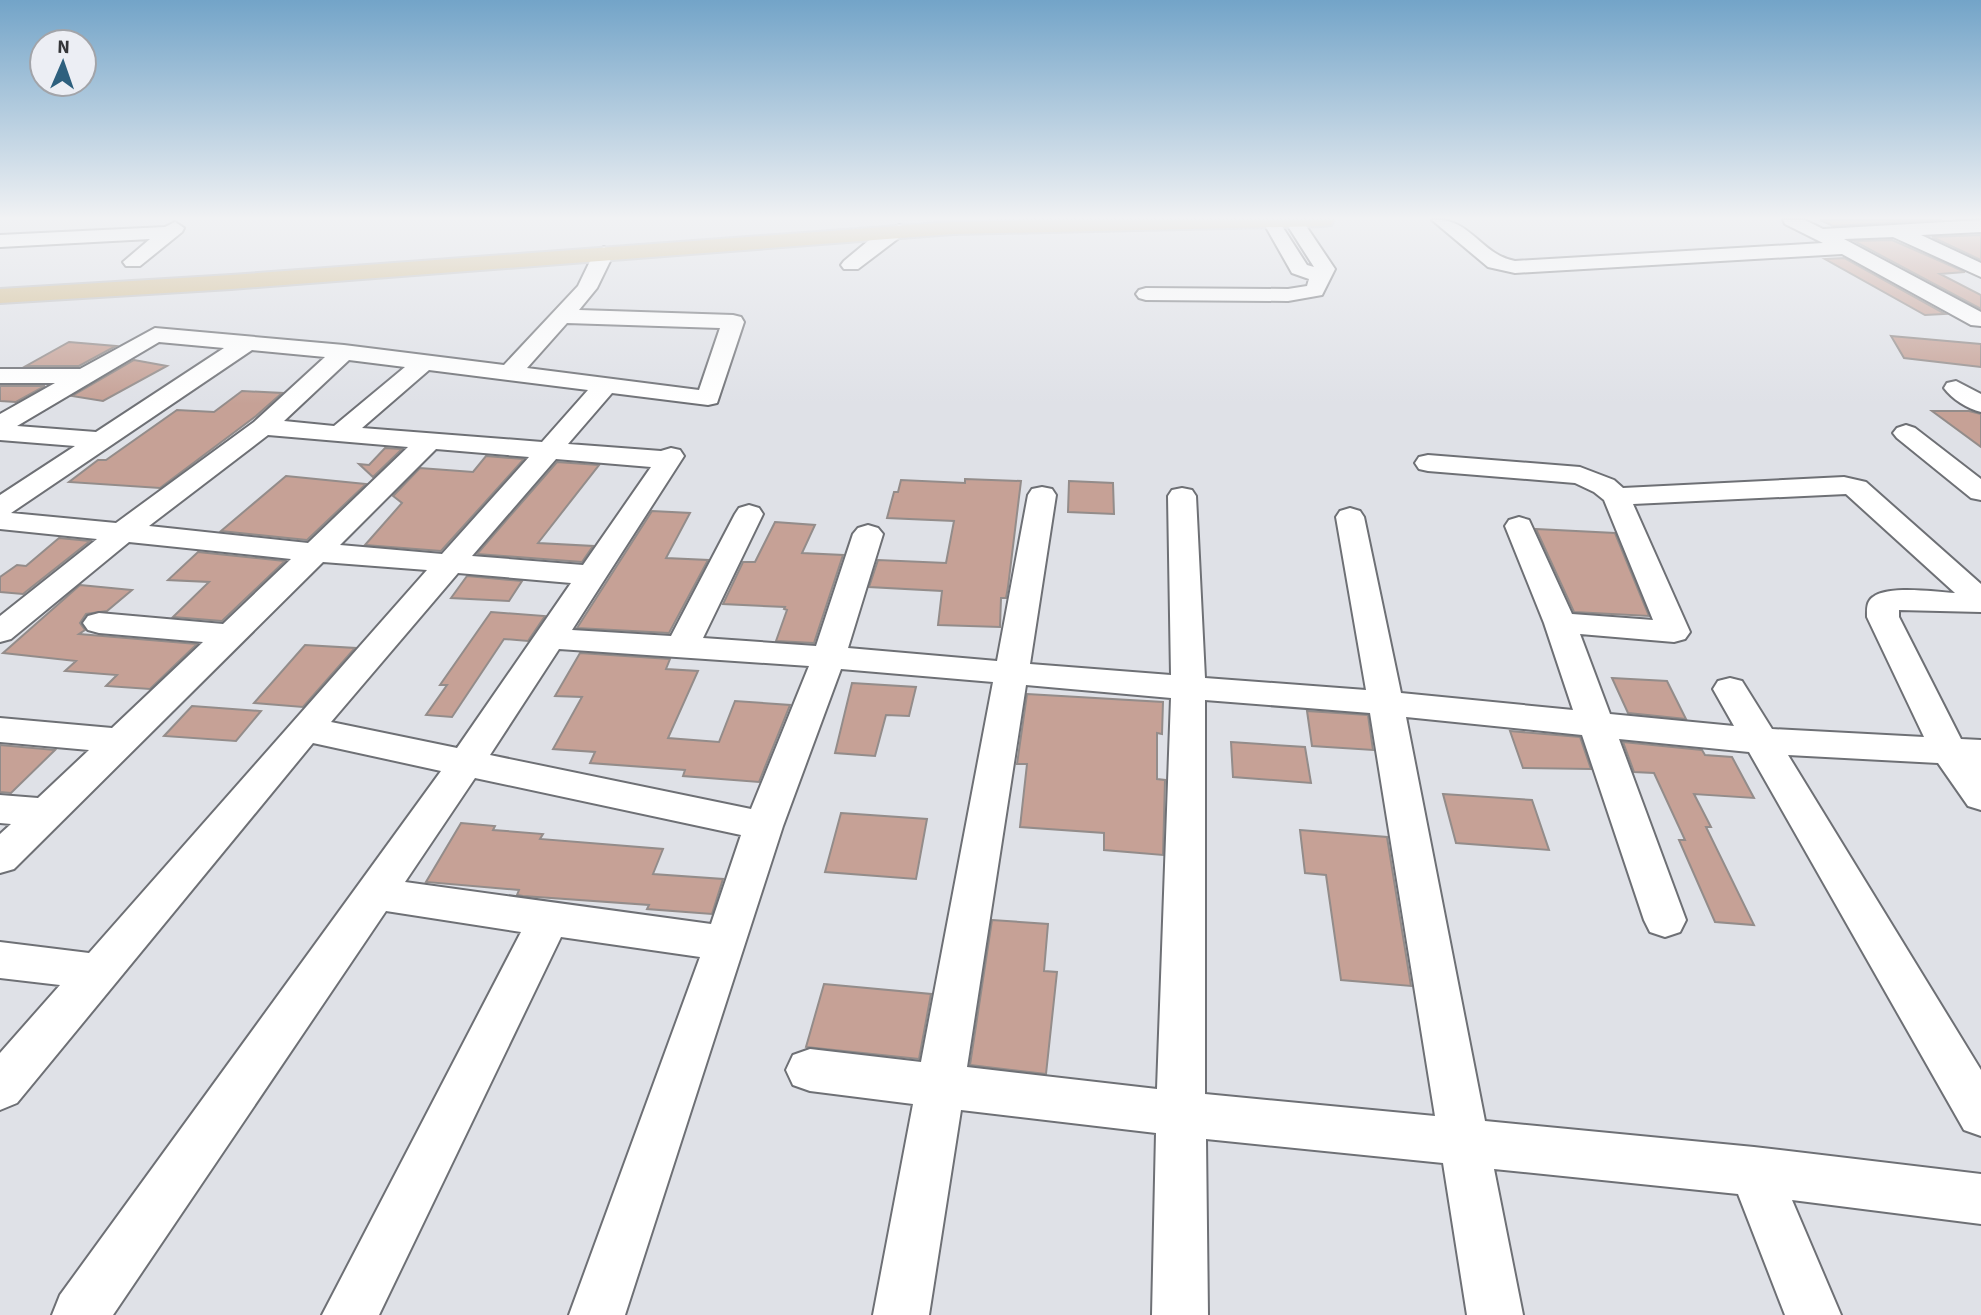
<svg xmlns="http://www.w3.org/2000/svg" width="1981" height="1315" font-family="'Source Sans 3',sans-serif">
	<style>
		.building { fill: #c6a196; stroke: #938c8a; stroke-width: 2 }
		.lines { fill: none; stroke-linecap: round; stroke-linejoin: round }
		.minor-casing { stroke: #6e7075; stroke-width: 4 }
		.major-casing { stroke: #bebebf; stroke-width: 4 }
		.minor { fill: #fff; fill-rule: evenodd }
		.major { fill: #d1bb8d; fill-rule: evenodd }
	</style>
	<rect width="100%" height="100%" fill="#dfe1e7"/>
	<path class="building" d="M1820,220h122l-109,6z
		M1981,235v25l-49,-23z
		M1892,240l73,32 -25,2 41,21v14l-127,-68z
		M1844,258l101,56 -20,1 -100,-56z
		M1891,336l90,8v23l-77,-9z
		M69,342l47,4 -37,20h-53z
		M134,360l33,6 -64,35 -31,-5z
		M0,386h45l-29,16 -16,-1z
		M242,391l40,2 -26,23 -96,72 -91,-6 29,-22h8l71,-50 37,2z
		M1932,411h37l12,3v33z
		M385,448l17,1 -29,28 -14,-13 10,1z
		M486,456l38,3 -83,92 -76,-6 37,-42 -9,-7 27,-28 53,4z
		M557,462l42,3 -61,78 55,3 -11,16 -105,-8z
		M286,476l80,8 -59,56 -86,-9z
		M965,479l56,2 -13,106 -2,11h-5l-1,29 -62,-2 4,-34 -73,-4 9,-27 68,3 8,-42 -67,-3 7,-26h4l3,-12 64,3z
		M1069,481l44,2 1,31 -46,-2z
		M652,511l38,2 -24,45 42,2 -39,73 -92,-5z
		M775,522l40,3 -13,28 41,2 -29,88 -38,-2 11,-31 -3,-1 1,-2 -62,-3 20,-42h12z
		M1536,529l79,4 34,83 -75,-4z
		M59,538l31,3 -67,53 -23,-2v-15l17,-12 9,1z
		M198,552l87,9 -63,60 -49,-4 36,-35 -41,-2z
		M467,576l55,5 -13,20 -58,-3z
		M80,585l52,5 -25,21 -21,3 -6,9 5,7 -6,4 118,10 -47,45 -44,-3 11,-11 -52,-4 11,-10 -73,-8z
		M491,612l54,4 -17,25 -24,-2 -52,78 -26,-2 21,-30h-7z
		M305,645l50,3 -52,59 -49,-4z
		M580,653l90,6 -4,10 32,2 -30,67 51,4 16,-41 55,4 -31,77 -76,-6 2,-6 -95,-7 5,-11 -42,-3 29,-52 -27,-1z
		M1612,678l55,3 19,38 -58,-6z
		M852,683l64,4 -7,29 -23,-1 -11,41 -40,-3z
		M1027,694l136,8 -1,32 -5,-1v46l8,1 -2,75 -59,-5v-17l-84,-6 7,-63h-10z
		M192,706l69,5 -25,30 -72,-5z
		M1307,711l61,4 5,35 -61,-4z
		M1510,731l70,6 11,32 -68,-1z
		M1231,742l74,5 6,36 -78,-6z
		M1623,742l79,8 3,5 27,2 22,41 -60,-4 17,33h-5l48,98 -39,-3 -36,-82h6l-31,-67 -20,-1z
		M0,745l55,5 -44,43 -11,-1z
		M1443,794l89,6 17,50 -93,-7z
		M841,813l86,6 -11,60 -91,-7z
		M461,823l34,3 -2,4 50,4 -3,5 123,10 -10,25 70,5 -11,35 -65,-5 2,-4 -126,-9 -6,-1 2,-5 -93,-8z
		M1300,830l87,7 24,149 -70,-6 -15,-105 -21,-2z
		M992,920l56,4 -4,47 13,1 -11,102 -76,-9z
		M824,984l107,10 -12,65 -113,-12z"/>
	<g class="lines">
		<defs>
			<path id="minor" d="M1262,220h16l29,45 7,2 -30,-47h18l33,49 -13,26 -34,6 -142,-1 -7,-2 -3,-4 3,-4 7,-2 142,1 19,-3 2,-7 -17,-6z
				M1432,220c39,-3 47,34 83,41l308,-18 -38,-19 -2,-4h22l18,9 158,-9v12l-60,3 60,28v14l-88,-40 -49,2 137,73v14l-10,-1 -129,-71 -327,19 -27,-6z
				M175,222l9,6 -2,4 -42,34h-14l-3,-4 27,-23 -150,8v-12l165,-8z
				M899,225l7,2 2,4 -50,38h-14l-3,-4 3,-4 24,-20z
				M604,247l10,6 -17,35 -18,22 154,5 8,2 3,5 -27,81 -9,2 -96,-12 -44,51 93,7 10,-3 9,2 4,6 -112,174 99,6 64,-122 4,-6 10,-3 10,3 4,6 -60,124 113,8 37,-112 5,-6 10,-3 10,3 5,6 -35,114 149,13 31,-166 4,-6 10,-2 10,2 4,6 -26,169 141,11 -3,-179 4,-6 10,-2 10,2 4,6 9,182 161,12 -30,-173 4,-6 10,-3 10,3 4,6 37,176 172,17 -29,-87 -39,-97 4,-6 10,-3 10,3 43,94 81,6 -49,-120 -10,-8 -19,-9 -147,-12 -9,-2 -4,-6 4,-6 9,-2 152,12 34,13 9,8 221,-11 22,5 115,102v28l-82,-2v7l62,122 20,1v70l-13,-4 -30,-43 -150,-8 193,315v66l-17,-6 -215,-378 -130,-13 67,181 -6,12 -15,5 -15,-5 -6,-12 -62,-185 -176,-18 79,404 269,26 227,27v50l-189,-24 49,115h-56l-47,-121 -244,-25 29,146h-56l-24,-152 -237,-24 2,176h-56l4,-182 -195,-23 -32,205h-56l40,-211 -103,-13 -17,-6 -7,-15 7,-15 17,-6 111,13 72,-380 -152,-13 -58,157 -158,489h-56l131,-358 -139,-20 -182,378h-57l199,-383 -135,-21 -273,404h-61l8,-20 381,-524 -128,-28 -296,360 -17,7v-57l60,-68 -60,-7v-36l89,11 338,-383 -104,-8 -309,307 -14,4v-39l11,-10 -11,-1v-28l38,3 51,-48 -89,-8v-24l112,10 91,-86 -104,-9 -11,-3 -5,-7 5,-7 11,-3 124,11 68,-65 -162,-17 -118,97 -11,3v-26l97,-77 -97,-10v-34l75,-49 -75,-6v-26l55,-31h-55v-14h80l75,-41 189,17 160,20 74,-79 16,-33zM567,323l153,5 -21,62 -172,-22zM159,342l65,6 -128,84 -79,-6zM252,350l73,7 -71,65 -138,101 -105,-10zM349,360l56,7 -71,59 -50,-5zM429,370l159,20 -46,52 -180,-14zM268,435l140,12 -100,96 -159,-17zM436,449l93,8 -87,97 -102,-9zM556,459l95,8 -68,98 -111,-9zM1846,494l109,99c-20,-1 -66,-8 -82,4 -7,5 -6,13 -6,20l57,120 -152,-8 -30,-48 -12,-3 -12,3 -5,8 21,37 -124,-12 -30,-80 94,8 11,-3 5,-7 -57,-128zM458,573l113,10 -114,165 -126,-26zM559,649l250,17 -58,143 -261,-54zM1026,685l145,13 -14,391 -190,-22zM1205,700l165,13 65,403 -230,-22zM475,778l266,57 -30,89 -306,-42z
				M1956,381l25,13v18c-13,-3 -29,-13 -37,-24l3,-5z
				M1906,425l9,3 66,51v21l-10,-2 -74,-60 -4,-5 4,-5z"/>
			<path id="major" d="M1042,220h292l-3,5 -8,1 -370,8 -722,55 -231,14v-14l231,-14 722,-53z"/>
		</defs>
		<use href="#minor" class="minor-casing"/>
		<use href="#major" class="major-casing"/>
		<use href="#minor" class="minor"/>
		<use href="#major" class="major"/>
	</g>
	<linearGradient id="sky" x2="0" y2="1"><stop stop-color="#73a4c8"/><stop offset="0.54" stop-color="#f1f2f4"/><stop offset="1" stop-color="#f1f2f4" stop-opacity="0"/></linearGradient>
	<rect width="1981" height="404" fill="url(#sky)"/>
	<g transform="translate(63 63) rotate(2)"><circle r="33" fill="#eceef4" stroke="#a2a4a9" stroke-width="2"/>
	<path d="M0-5L12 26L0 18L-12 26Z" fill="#2e607e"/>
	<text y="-10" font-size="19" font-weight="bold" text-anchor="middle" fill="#343538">N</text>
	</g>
</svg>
